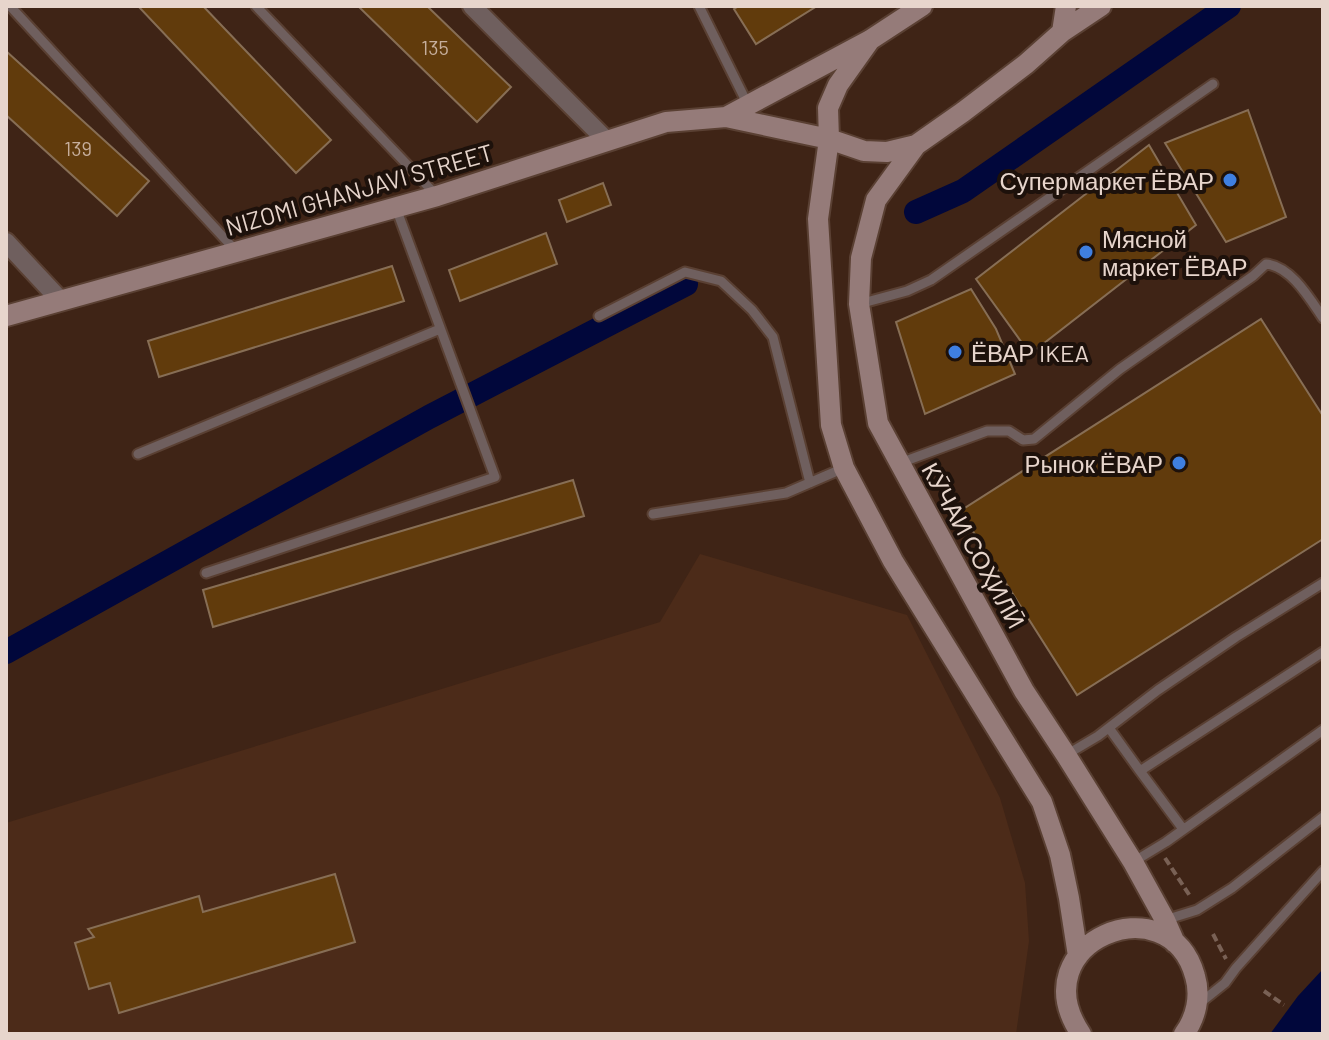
<svg xmlns="http://www.w3.org/2000/svg" width="1329" height="1040" font-family="Barlow,sans-serif">
	<style>
		.built { fill: #4c2b19 }
		.water { fill: #01073b }
		.lines { fill: none; stroke-linecap: round; stroke-linejoin: round }
		.canal { stroke: #01073b; stroke-width: 24 }
		.building { fill: #613b0c; stroke: #876e55; stroke-width: 2 }
		.lane-casing { stroke: #5a4033; stroke-width: 13 }
		.street-casing { stroke: #5a4033; stroke-width: 22 }
		.secondary-casing { stroke: #5a4033; stroke-width: 24 }
		.path { stroke: #796155; stroke-width: 4; stroke-dasharray: 8 4; stroke-linecap: butt }
		.lane { stroke: #6f5f5e; stroke-width: 9 }
		.street { stroke: #6f5f5e; stroke-width: 18 }
		.secondary { stroke: #957b79; stroke-width: 20 }
		.shop-dot { fill: #3f7fe0; stroke: #1d110b; stroke-width: 3 }
		.labels { text-anchor: middle; dominant-baseline: central; stroke-width: 8; stroke-linejoin: round; paint-order: stroke }
		.number-label { font-size: 20px; fill: #c6ae9c }
		.poi-label { font-size: 24px; fill: #e7d5cc; stroke: #1d110b; text-anchor: end }
		.street-label { font-size: 24px; fill: #e7d5cc; stroke: #1d110b }
	</style>
	<rect width="100%" height="100%" fill="#3f2416"/>
	<path class="built" d="M700,554l207,61 93,183 25,85 4,58 -13,93h-1010v-211l654,-201z"/>
	<path class="water" d="M1323,969v65h-53l28,-38z"/>
	<g class="lines">
		<path class="canal" d="M916,212l47,-21 266,-185
			M6,652l423,-235 257,-133"/>
	</g>
	<path class="building" d="M138,6h65l128,134 -35,33z
		M358,6h69l84,81 -34,35z
		M739,6h78l-61,38 -22,-35z
		M6,51l143,130 -32,35 -111,-101z
		M1248,110l38,107 -60,25 -61,-99z
		M1149,145l47,80 -166,129 -54,-75z
		M603,183l8,22 -44,17 -8,-22z
		M546,233l11,31 -97,37 -11,-31z
		M392,266l12,35 -245,76 -11,-36z
		M971,289l25,40 19,45 -90,40 -29,-92z
		M1261,319l62,97v123l-246,156 -117,-184z
		M573,480l11,36 -371,111 -10,-37z
		M335,874l20,68 -236,71 -9,-30 -21,6 -14,-46 19,-6 -6,-8 111,-33 4,16z"/>
	<g class="lines">
		<defs>
			<path id="lane" d="M10,6l227,246
				M256,6l181,190
				M699,6l49,99
				M859,304l48,-13 24,-11 282,-196
				M599,316l86,-44 36,9 31,29 21,27 37,146
				M138,454l302,-125
				M900,463l87,-32h22l14,9 11,-1 86,-70 133,-93 13,-12c25,2 44,35 57,54
				M653,514l133,-21 58,-25
				M206,573l289,-96 -99,-269
				M1109,728l31,43
				M1066,755l32,-19 60,-46 78,-53 87,-54
				M1183,829l-43,-58 183,-119
				M1133,862l33,-20 157,-112
				M1165,920l32,-10 35,-22 91,-71
				M1200,1003l25,-20 11,-15 87,-97"/>
			<path id="street" d="M472,6l135,135
				M6,242l55,59"/>
			<path id="secondary" d="M1062,32l4,-26
				M870,40l-32,45 -10,23 1,31 35,12 23,1 29,-7 47,-33 63,-48 36,-32 39,-26
				M726,117l144,-77 52,-34
				M916,145l-40,55 -15,58 -2,46 19,119 146,268 42,64 67,107 32,58 10,23
				M6,316l431,-120 229,-74 60,-5 103,22 -11,80 13,206 13,43 49,93 149,241 18,53 9,43 9,58
				M1081,1034c-62,-92 88,-153 114,-58 6,20 1,42 -11,58"/>
		</defs>
		<use href="#lane" class="lane-casing"/>
		<use href="#street" class="street-casing"/>
		<use href="#secondary" class="secondary-casing"/>
		<path class="path" d="M1165,858l25,38
			M1213,934l13,25
			M1264,991l20,14"/>
		<use href="#lane" class="lane"/>
		<use href="#street" class="street"/>
		<use href="#secondary" class="secondary"/>
	</g>
	<g class="shop-dot">
		<circle cx="1230" cy="180" r="8"/>
		<circle cx="1086" cy="252" r="8"/>
		<circle cx="955" cy="352" r="8"/>
		<circle cx="1179" cy="463" r="8"/>
	</g>
	<g class="labels">
		<g class="number-label">
			<text x="435" y="47">135</text>
			<text x="78" y="148">139</text>
		</g>
		<g class="poi-label">
			<text x="1214" y="180">Супермаркет ЁВАР</text>
			<text x="1102" y="238" text-anchor="start">Мясной<tspan x="1102" dy="28">маркет ЁВАР</tspan></text>
			<text x="971" y="352" text-anchor="start">ЁВАР IKEA</text>
			<text x="1163" y="463">Рынок ЁВАР</text>
		</g>
		<g class="street-label">
			<text transform="translate(359 189) rotate(-16)">NIZOMI GHANJAVI STREET</text>
			<text transform="translate(974 545) rotate(61)">КӮЧАИ СОҲИЛӢ</text>
		</g>
	</g>
	<rect width="1329" height="1040" fill="none" stroke="#e7d5cc" stroke-width="16"/>
</svg>
